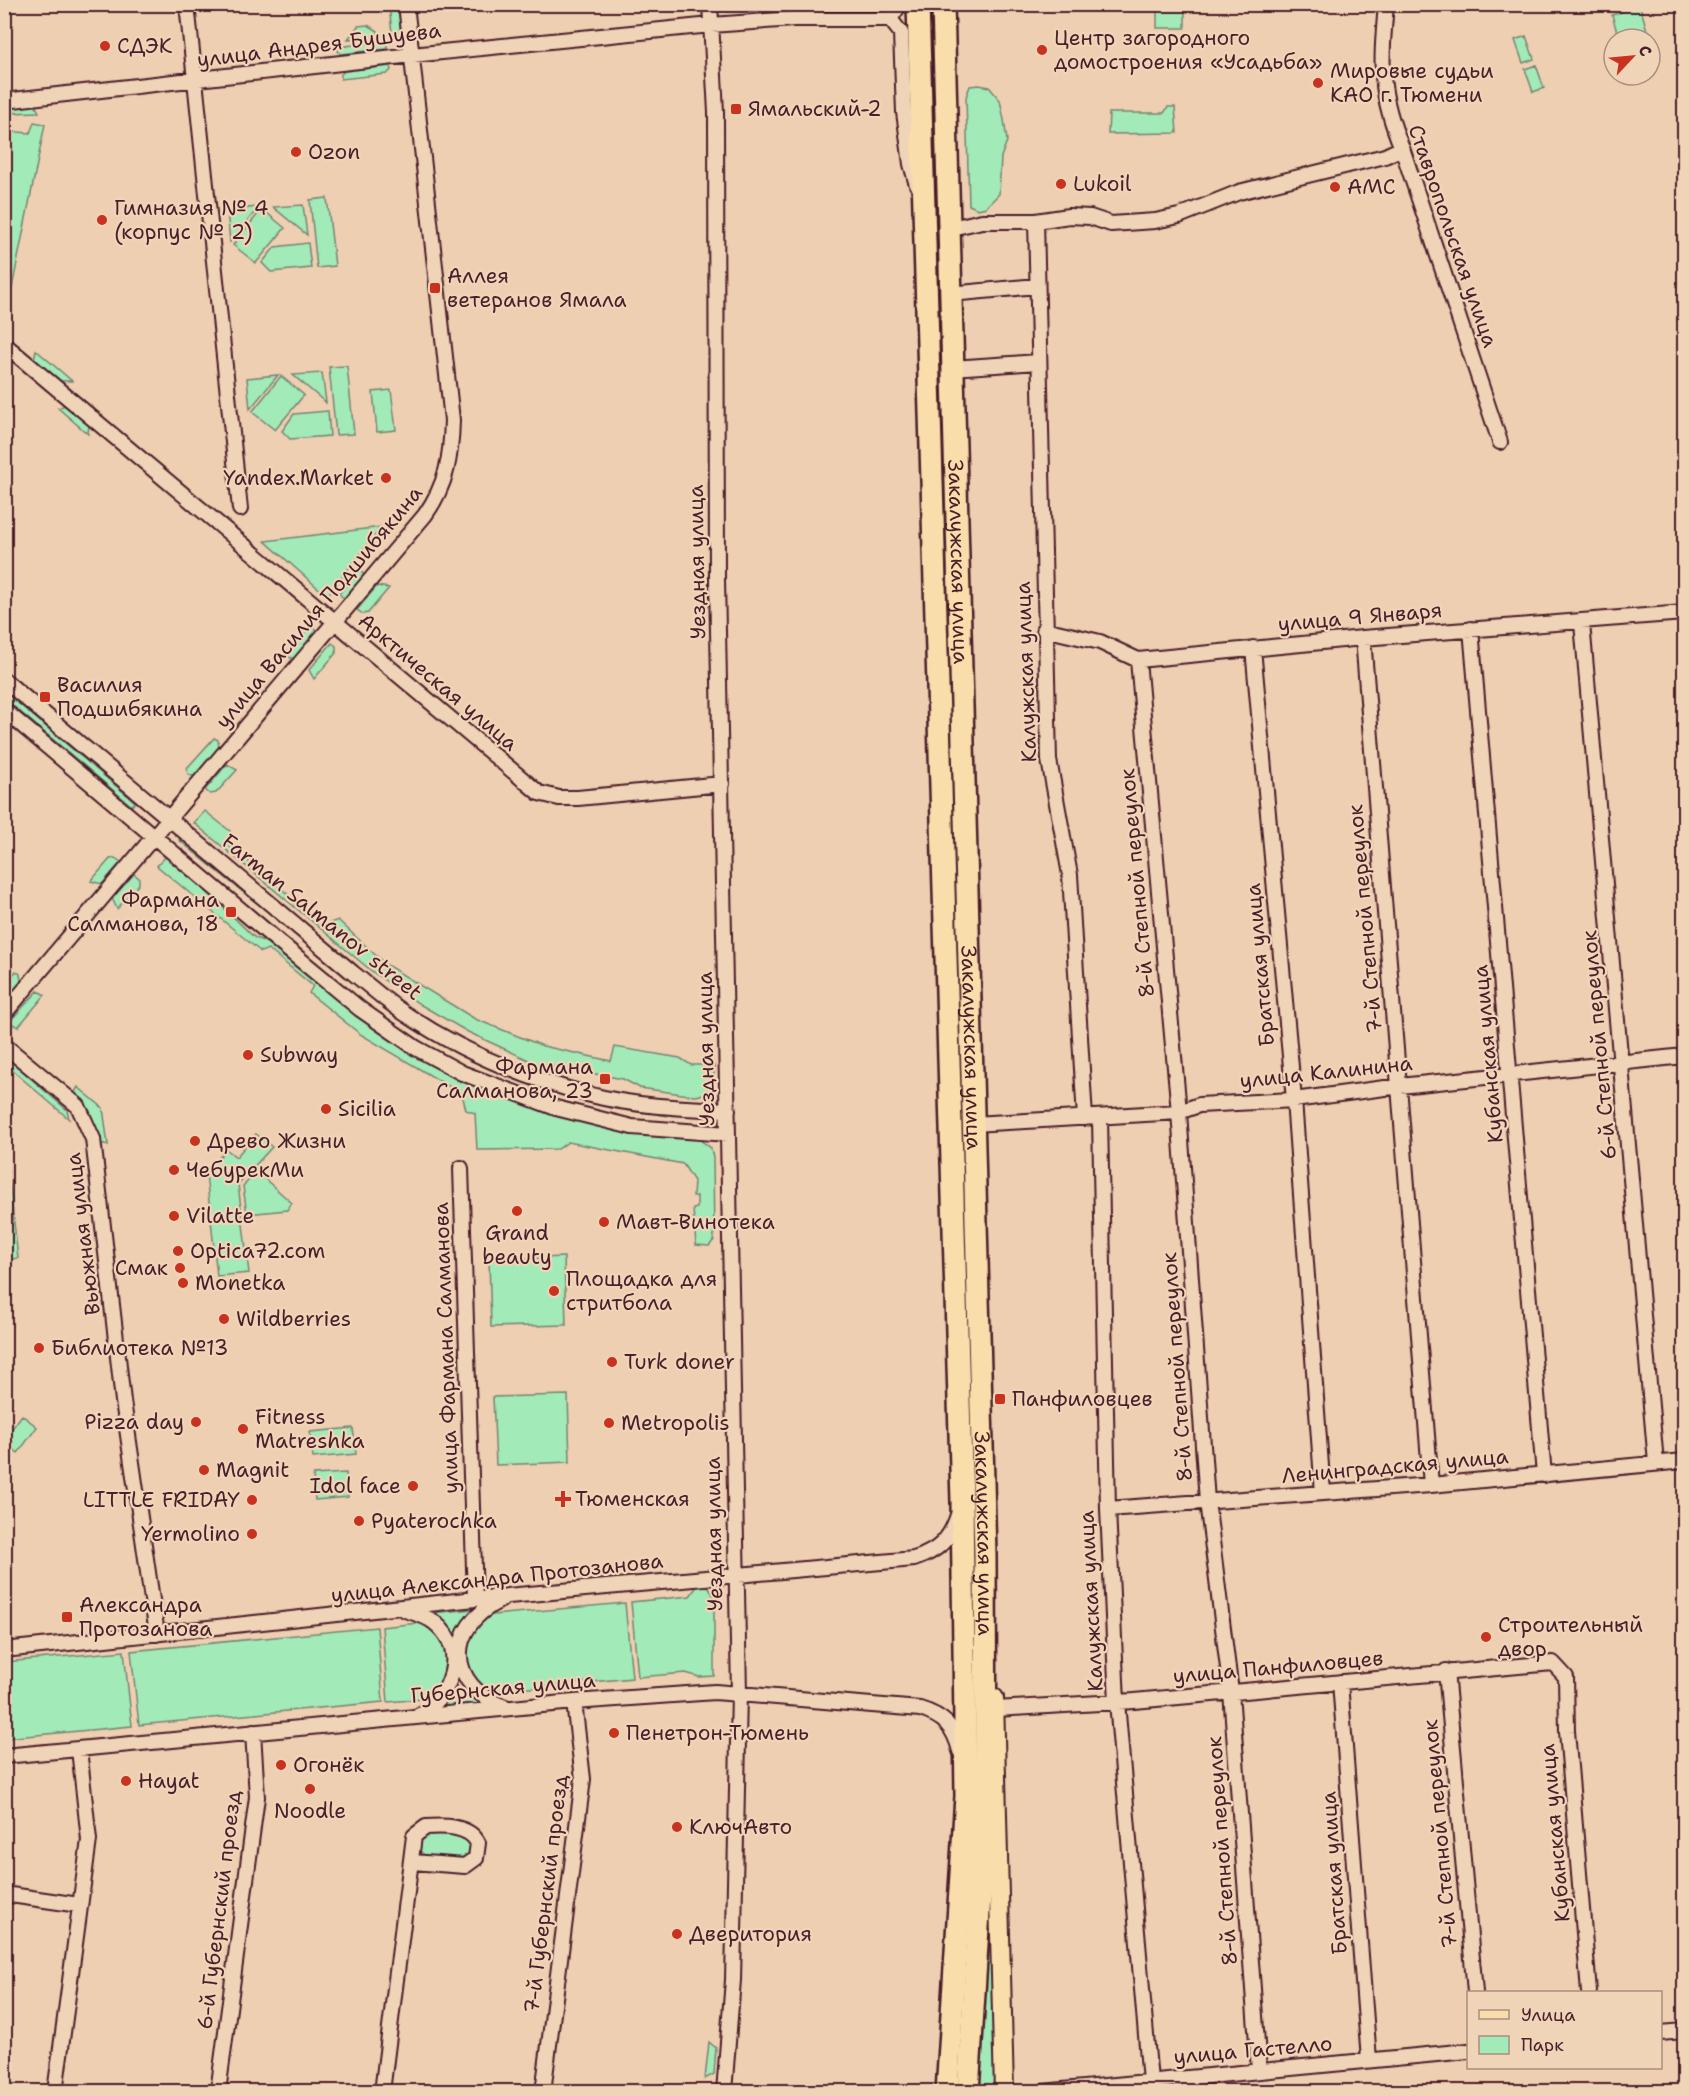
<svg xmlns="http://www.w3.org/2000/svg" width="1689" height="2096" font-family="'Shantell Sans',sans-serif">
	<style>
		.green { fill: #a2eab8; stroke: #768472; stroke-width: 1.5 }
		.lines { fill: none; stroke-linecap: round; stroke-linejoin: round }
		.minor-casing { stroke: #4a1f2b; stroke-width: 18 }
		.major-casing { stroke: #4a1f2b; stroke-width: 22 }
		.highway-casing { stroke: #4a1f2b; stroke-width: 26 }
		.minor { stroke: #f0d4b7; stroke-width: 14 }
		.major { stroke: #f9deab; stroke-width: 18 }
		.highway { stroke: #f9deab; stroke-width: 21 }
		.poi-dot { fill: #c8321e; stroke: #f0d4b7; stroke-width: 2 }
		.labels { text-anchor: middle; dominant-baseline: central; stroke-width: 4.5; stroke-linejoin: round; paint-order: stroke }
		.poi-label { font-size: 21px; fill: #4a1f2b; stroke: #f0d4b7; text-anchor: start }
		.street-label { font-size: 21px; fill: #4a1f2b; stroke: #f0d4b7 }
	</style>
	<rect width="100%" height="100%" fill="#eecfb1"/>
	<filter id="ink" filterUnits="userSpaceOnUse"><feTurbulence type="fractalNoise" baseFrequency=".0167" numOctaves="2"/><feDisplacementMap in="SourceGraphic" scale="12" xChannelSelector="R" yChannelSelector="G"/><feConvolveMatrix kernelMatrix="1 2 1 2 8 2 1 2 1" color-interpolation-filters="sRGB"/></filter>
	<g filter="url(#ink)">
		<path class="green" d="M389,5h9l3,27 -9,1z
			M1157,5h28v23h-28z
			M1640,6l8,28 -16,5h-13l-7,-24z
			M358,26l10,-1 10,6v5l-30,3z
			M1526,36l8,23 -11,4 -8,-23z
			M385,41l3,8 -47,5 -3,-3v-4z
			M1536,65l8,23 -11,4 -8,-23z
			M390,66l1,4 -4,4 -46,5v-5l4,-3z
			M979,85l10,2 11,13 4,20 3,21 -6,16 -2,37 -13,13 -8,2 -9,-4 -3,-108 4,-11z
			M35,105l4,7 -31,1v-6z
			M1168,107h7l2,26 -69,1 1,-21h55z
			M34,122l11,2 -33,164 -8,-1 1,-156 25,2z
			M327,198l8,68 -18,2 -7,-68z
			M303,205l4,30 -34,-28z
			M259,207l-29,35 -3,-32z
			M262,209l23,19 -29,35 -23,-18z
			M308,243l3,25 -40,4 -9,-9 13,-16z
			M36,350l36,31h-11l-27,-22z
			M347,366l7,68 -18,1 -7,-68z
			M322,373l4,29v1l-33,-28z
			M278,375l-28,34 -3,-31z
			M281,376l23,19 -29,35 -23,-18z
			M391,390l5,40 -19,2 -4,-40z
			M65,405l24,20 -1,9 -30,-26z
			M328,411l2,25 -40,3 -8,-8 12,-17z
			M382,527l-55,69 -62,-55z
			M359,569l5,6 -19,24 -6,-5z
			M377,586l12,2 -21,25 -5,1 -6,-4z
			M313,627l5,4 -22,28 -8,-2 -2,-3 22,-26z
			M332,643l4,3v7l-22,26 -5,-9z
			M5,692l130,110 -3,4 -127,-107z
			M214,738l4,2 1,8 -25,28 -6,-1 -1,-7z
			M227,764l10,6 -21,23 -6,1 -5,-4z
			M205,811l25,20 -3,13 98,81 13,-5 47,44 90,55 68,27 68,15 4,-14 65,11 11,7h23c1,14 -2,29 -18,31l-56,-8 -17,-9 -88,-16 -67,-31 -47,-27 -47,-32 -180,-150z
			M182,837l223,181 115,58 148,35 -1,5 -79,-14 -69,-22 -57,-24 -60,-35 -223,-181z
			M168,854l86,83 20,9 174,127 252,67 11,8 2,10 1,82 -5,6 -13,-1 -3,-36 4,-1v-12h-4l1,-15 -11,-17 -115,-22 -10,7 -81,1 -2,-37 -9,-3 -4,-16 -102,-60 -51,-41 4,-7 -45,-37 -7,3 -104,-86z
			M115,858l6,4 -19,22 -11,-3 19,-22z
			M134,874l5,4v6l-22,25 -5,-11z
			M16,971l4,3 1,8 -16,19v-16z
			M38,991l7,4 -27,32 -9,-5z
			M5,1056l62,54 2,9 -64,-55z
			M78,1087l25,21 5,37 -8,-2 -10,-32 -16,-17z
			M256,1134l16,13 -34,37 11,89 -32,3 -11,-102 20,-25 10,8z
			M5,1160h2l11,98 -13,2z
			M257,1172l35,31 -5,7 -40,4 -4,-28z
			M564,1257l2,68 -75,2 -2,-67z
			M568,1395l2,67 -74,3 -3,-68z
			M22,1415l15,12 -19,26 -13,-10v-5z
			M353,1428l3,26 -43,4 -3,-26z
			M346,1473l2,24 -33,3 -2,-25z
			M698,1585h9l7,11v80l-15,1 -13,-4 -48,4 -7,-75 59,-6z
			M625,1603l7,75 -145,14c-17,-9 -27,-37 -20,-56 3,-7 11,-14 15,-20z
			M474,1609l-12,14 -7,21 -23,-31z
			M427,1622c31,24 21,47 7,76l-46,4 -6,-75z
			M377,1627l6,75 -244,23 -8,-74z
			M124,1651l8,75 -127,12v-76z
			M475,1697l9,6 -45,5 6,-8z
			M993,1779l6,312 -24,1z
			M428,1832l34,2 10,5 -2,15c-11,8 -43,7 -51,-4l-1,-9z
			M709,2042l7,6 -2,26 -9,5z"/>
		<g class="lines">
			<defs>
				<path id="minor" d="M187,4l53,505
					M710,4l6,108 1,468 22,1113 -6,287 -9,112
					M1386,4c-5,60 -8,87 16,144l98,294
					M890,19l11,14 3,79 7,52 6,21
					M890,19l10,-15
					M4,101l408,-46 299,-30 83,-6h96
					M1036,221l13,539 21,115 15,243
					M947,229l35,-8h54l33,-5 21,1 21,7 44,-3 24,-5 60,-24 146,-36 17,-8
					M950,294l87,-8
					M4,344l535,449 20,5h19l144,-14
					M952,368l87,-6
					M1582,623l74,840
					M1044,629l56,13 38,18 225,-22 321,-25
					M1471,629l73,846
					M1363,638l68,847
					M1253,648l41,452 29,393
					M1138,660l41,452 28,389 24,191 28,378
					M4,680l349,293c18,14 35,30 54,42 54,36 118,63 180,79 45,12 94,14 141,16
					M4,710l276,233 80,66 56,39 46,25 94,35 76,19 96,7
					M4,1014l421,-499c22,-31 26,-58 27,-95l-46,-416
					M4,1045l74,61 15,33 30,262 34,233
					M1100,1119l8,390 9,193 33,379
					M973,1124l206,-12 20,-7 95,-5 106,-14 284,-30
					M461,1168l14,431
					M1108,1509l323,-24 253,-24
					M501,1600c-56,27 -55,86 4,107
					M405,1610c10,3 22,6 30,13 34,28 16,75 -17,93
					M4,1650l471,-51 439,-40c24,-8 36,-19 44,-44
					M1446,1671l29,321
					M1340,1682l29,378
					M996,1709l138,-8 419,-38 13,14 1,54 22,261
					M4,1756l570,-54 141,-10 205,17c23,7 34,17 40,42
					M4,1894l75,11
					M1660,2033l24,-2
					M55,2092l34,-252 -10,-91
					M218,2092l39,-295 -4,-65
					M382,2092l32,-256 12,-9c18,-1 43,-2 52,16l-2,15 -11,8 -53,-4
					M543,2092l40,-313 -9,-77
					M1042,2092l426,-41"/>
				<path id="major" d="M994,1698l10,394"/>
				<g id="highway">
					<path d="M918,4l44,1498 4,294 -19,296"/>
					<path id="s1" d="M943,4l42,1551 1,241 -18,296"/>
				</g>
			</defs>
			<use href="#minor" class="minor-casing"/>
			<use href="#major" class="major-casing"/>
			<use href="#highway" class="highway-casing"/>
			<use href="#minor" class="minor"/>
			<use href="#major" class="major"/>
			<use href="#highway" class="highway"/>
		</g>
	</g>
	<g class="poi-dot">
		<circle cx="105" cy="46" r="6"/>
		<circle cx="1042" cy="50" r="6"/>
		<circle cx="1318" cy="83" r="6"/>
		<rect x="730" y="103" width="12" height="12" rx="3"/>
		<circle cx="296" cy="152" r="6"/>
		<circle cx="1061" cy="184" r="6"/>
		<circle cx="1335" cy="187" r="6"/>
		<circle cx="102" cy="220" r="6"/>
		<rect x="429" y="282" width="12" height="12" rx="3"/>
		<circle cx="386" cy="478" r="6"/>
		<rect x="39" y="691" width="12" height="12" rx="3"/>
		<rect x="225" y="906" width="12" height="12" rx="3"/>
		<circle cx="248" cy="1055" r="6"/>
		<rect x="599" y="1073" width="12" height="12" rx="3"/>
		<circle cx="326" cy="1109" r="6"/>
		<circle cx="195" cy="1141" r="6"/>
		<circle cx="174" cy="1170" r="6"/>
		<circle cx="517" cy="1211" r="6"/>
		<circle cx="174" cy="1216" r="6"/>
		<circle cx="604" cy="1222" r="6"/>
		<circle cx="178" cy="1251" r="6"/>
		<circle cx="180" cy="1268" r="6"/>
		<circle cx="183" cy="1283" r="6"/>
		<circle cx="554" cy="1291" r="6"/>
		<circle cx="224" cy="1319" r="6"/>
		<circle cx="39" cy="1348" r="6"/>
		<circle cx="612" cy="1362" r="6"/>
		<rect x="994" y="1393" width="12" height="12" rx="3"/>
		<circle cx="196" cy="1422" r="6"/>
		<circle cx="609" cy="1423" r="6"/>
		<circle cx="243" cy="1429" r="6"/>
		<circle cx="204" cy="1470" r="6"/>
		<circle cx="413" cy="1486" r="6"/>
		<path d="M560 1490h6v6h6v6h-6v6h-6v-6h-6v-6h6z"/>
		<circle cx="252" cy="1500" r="6"/>
		<circle cx="359" cy="1521" r="6"/>
		<circle cx="252" cy="1534" r="6"/>
		<rect x="61" y="1611" width="12" height="12" rx="3"/>
		<circle cx="1486" cy="1637" r="6"/>
		<circle cx="614" cy="1733" r="6"/>
		<circle cx="281" cy="1765" r="6"/>
		<circle cx="126" cy="1781" r="6"/>
		<circle cx="310" cy="1789" r="6"/>
		<circle cx="677" cy="1827" r="6"/>
		<circle cx="677" cy="1934" r="6"/>
	</g>
	<g class="labels">
		<g class="poi-label">
			<text x="1054" y="38">Центр загородного<tspan x="1054" dy="24">домостроения «Усадьба»</tspan></text>
			<text x="117" y="46">СДЭК</text>
			<text x="1330" y="71">Мировые судьи<tspan x="1330" dy="24">КАО г. Тюмени</tspan></text>
			<text x="748" y="109">Ямальский-2</text>
			<text x="308" y="152">Ozon</text>
			<text x="1073" y="184">Lukoil</text>
			<text x="1347" y="187">АМС</text>
			<text x="114" y="208">Гимназия № 4<tspan x="114" dy="24">(корпус № 2)</tspan></text>
			<text x="447" y="276">Аллея<tspan x="447" dy="24">ветеранов Ямала</tspan></text>
			<text x="374" y="478" text-anchor="end">Yandex.Market</text>
			<text x="57" y="685">Василия<tspan x="57" dy="24">Подшибякина</tspan></text>
			<text x="219" y="900" text-anchor="end">Фармана<tspan x="219" dy="24">Салманова, 18</tspan></text>
			<text x="260" y="1055">Subway</text>
			<text x="593" y="1067" text-anchor="end">Фармана<tspan x="593" dy="24">Салманова, 23</tspan></text>
			<text x="338" y="1109">Sicilia</text>
			<text x="207" y="1141">Древо Жизни</text>
			<text x="186" y="1170">ЧебурекМи</text>
			<text x="186" y="1216">Vilatte</text>
			<text x="616" y="1222">Мавт-Винотека</text>
			<text x="517" y="1233" text-anchor="middle">Grand<tspan x="517" dy="24">beauty</tspan></text>
			<text x="190" y="1251">Optica72.com</text>
			<text x="168" y="1268" text-anchor="end">Смак</text>
			<text x="566" y="1279">Площадка для<tspan x="566" dy="24">стритбола</tspan></text>
			<text x="195" y="1283">Monetka</text>
			<text x="236" y="1319">Wildberries</text>
			<text x="51" y="1348">Библиотека №13</text>
			<text x="624" y="1362">Turk doner</text>
			<text x="1012" y="1399">Панфиловцев</text>
			<text x="255" y="1417">Fitness<tspan x="255" dy="24">Matreshka</tspan></text>
			<text x="184" y="1422" text-anchor="end">Pizza day</text>
			<text x="621" y="1423">Metropolis</text>
			<text x="216" y="1470">Magnit</text>
			<text x="401" y="1486" text-anchor="end">Idol face</text>
			<text x="575" y="1499">Тюменская</text>
			<text x="240" y="1500" text-anchor="end">LITTLE FRIDAY</text>
			<text x="371" y="1521">Pyaterochka</text>
			<text x="240" y="1534" text-anchor="end">Yermolino</text>
			<text x="79" y="1605">Александра<tspan x="79" dy="24">Протозанова</tspan></text>
			<text x="1498" y="1625">Строительный<tspan x="1498" dy="24">двор</tspan></text>
			<text x="626" y="1733">Пенетрон-Тюмень</text>
			<text x="293" y="1765">Огонёк</text>
			<text x="138" y="1781">Hayat</text>
			<text x="310" y="1811" text-anchor="middle">Noodle</text>
			<text x="689" y="1827">КлючАвто</text>
			<text x="689" y="1934">Дверитория</text>
		</g>
		<g class="street-label">
			<text transform="translate(319 45) rotate(-7)">улица Андрея Бушуева</text>
			<text transform="translate(1453 236) rotate(71)">Ставропольская улица</text>
			<text transform="translate(697 562) rotate(-91)">Уездная улица</text>
			<text stroke="none"><textPath href="#s1" startOffset="558">Закалужская улица</textPath></text>
			<text transform="translate(319 607) rotate(-50)">улица Василия Подшибякина</text>
			<text transform="translate(1360 617) rotate(-5)">улица 9 Января</text>
			<text transform="translate(1026 672) rotate(-92)">Калужская улица</text>
			<text transform="translate(438 682) rotate(40)">Арктическая улица</text>
			<text transform="translate(1137 883) rotate(-95)">8-й Степной переулок</text>
			<text transform="translate(322 917) rotate(39)">Farman Salmanov street</text>
			<text transform="translate(1365 919) rotate(-95)">7-й Степной переулок</text>
			<text transform="translate(1260 965) rotate(-95)">Братская улица</text>
			<text transform="translate(1599 1045) rotate(-95)">6-й Степной переулок</text>
			<text stroke="none"><textPath href="#s1" startOffset="1044">Закалужская улица</textPath></text>
			<text transform="translate(706 1049) rotate(-91)">Уездная улица</text>
			<text transform="translate(1488 1054) rotate(-95)">Кубанская улица</text>
			<text transform="translate(1326 1072) rotate(-6)">улица Калинина</text>
			<text transform="translate(83 1234) rotate(-97)">Вьюжная улица</text>
			<text transform="translate(446 1348) rotate(-92)">улица Фармана Салманова</text>
			<text transform="translate(1177 1367) rotate(-94)">8-й Степной переулок</text>
			<text transform="translate(1395 1466) rotate(-5)">Ленинградская улица</text>
			<text transform="translate(714 1534) rotate(-91)">Уездная улица</text>
			<text stroke="none"><textPath href="#s1" startOffset="1530">Закалужская улица</textPath></text>
			<text transform="translate(497 1578) rotate(-6)">улица Александра Протозанова</text>
			<text transform="translate(1091 1601) rotate(-93)">Калужская улица</text>
			<text transform="translate(1278 1667) rotate(-5)">улица Панфиловцев</text>
			<text transform="translate(503 1688) rotate(-5)">Губернская улица</text>
			<text transform="translate(1555 1833) rotate(-95)">Кубанская улица</text>
			<text transform="translate(1440 1834) rotate(-95)">7-й Степной переулок</text>
			<text transform="translate(1222 1851) rotate(-94)">8-й Степной переулок</text>
			<text transform="translate(1334 1873) rotate(-94)">Братская улица</text>
			<text transform="translate(546 1894) rotate(-83)">7-й Губернский проезд</text>
			<text transform="translate(219 1910) rotate(-83)">6-й Губернский проезд</text>
			<text transform="translate(1253 2050) rotate(-5)">улица Гастелло</text>
		</g>
	</g>
	<rect width="1689" height="2096" fill="none" stroke="#f0d4b7" stroke-width="24"/>
	<rect x="12" y="12" width="1665" height="2072" fill="none" stroke="#4a1f2b" stroke-width="2" filter="url(#ink)"/>
	<rect x="1467" y="1991" width="195" height="78" fill="#f0d4b7" stroke="#ae8c7f" stroke-width="1.5"/>
	<rect x="1479" y="2010" width="30" height="9" fill="#f9deab" stroke="#ae8c7f" stroke-width="1.5"/>
	<text x="1521" y="2021" font-size="18" fill="#4a1f2b">Улица</text>
	<rect x="1479" y="2036" width="30" height="18" fill="#a2eab8" stroke="#ae8c7f" stroke-width="1.5"/>
	<text x="1521" y="2051" font-size="18" fill="#4a1f2b">Парк</text>
	<g transform="translate(1632 57) rotate(64)"><circle r="28" fill="#f0d4b7" stroke="#ae8c7f" stroke-width="1.5"/>
	<path d="M0-4.5L10 22L0 15L-10 22Z" fill="#c8321e"/>
	<text y="-9" font-size="16" font-weight="bold" text-anchor="middle" fill="#4a1f2b">С</text>
	</g>
</svg>
